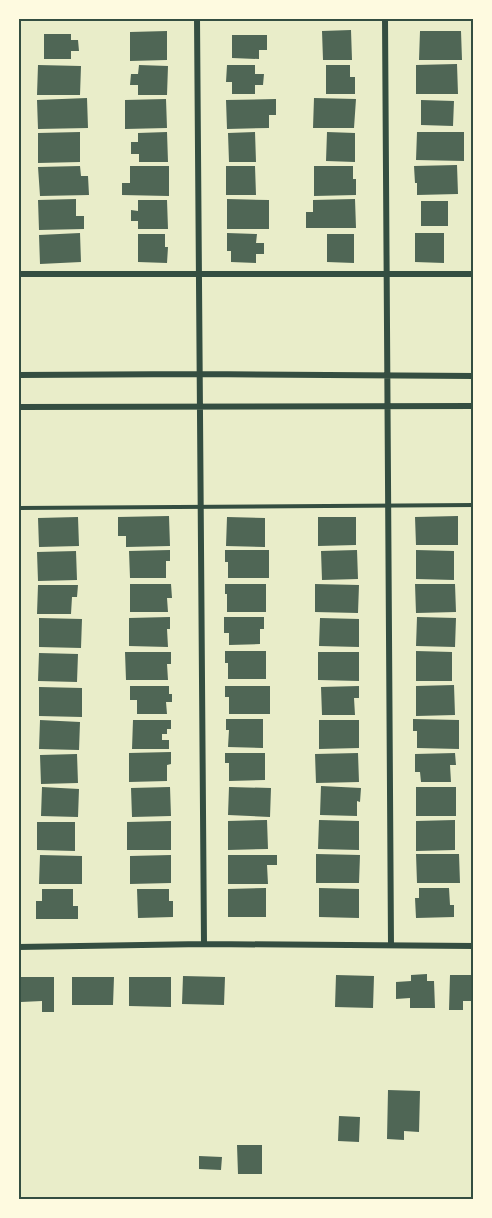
<svg xmlns="http://www.w3.org/2000/svg" width="492" height="1218" font-family="'Source Sans 3',sans-serif">
	<style>
		.building { fill: #4f6655 }
		.lines { fill: none; stroke-linecap: round; stroke-linejoin: round }
		.service { stroke: #344e41; stroke-width: 4 }
		.minor { stroke: #344e41; stroke-width: 6 }
		.neatline { fill: none; stroke: #344e41; stroke-width: 2 }
	</style>
	<rect width="100%" height="100%" fill="#e9edc9"/>
	<path class="building" d="M351,30l1,30h-29l-1,-29z
		M167,31v29l-37,1v-29z
		M420,31h41l1,29h-43z
		M44,34h27v6h7l1,11h-8v8h-27z
		M232,35h35v15h-8v9l-27,-1z
		M457,64l1,30h-42v-29z
		M38,65l43,1 -1,29h-43z
		M139,65l29,1 -1,29h-29v-10h-8l1,-11h7z
		M227,65h28v9h9l-1,11h-8v9h-23v-12h-6z
		M326,65h24v12h5v17h-29z
		M87,98l1,30 -50,1 -1,-29z
		M314,98l42,1 -2,29h-41z
		M166,99l1,29 -42,1v-29z
		M276,99v16h-7v13l-42,1 -1,-29z
		M421,100l33,1 -1,25 -32,-1z
		M80,132v30l-42,1v-30z
		M167,132l1,30h-29v-8h-8v-12h7v-9z
		M255,132l1,30h-27l-1,-29z
		M327,132l28,1v29l-29,-1z
		M417,132h47v29l-48,-1z
		M457,165l1,29 -41,1v-12h-2l-1,-17z
		M80,166l1,10h7l1,19 -49,1 -2,-29z
		M130,166h39v30l-47,-1v-12h8z
		M226,166h29l1,29h-30z
		M314,166h39v13h3v16l-42,1z
		M76,199v17h8v13l-45,1 -1,-30z
		M227,199l42,1v29h-42z
		M355,199l1,29h-50v-16h7v-12z
		M138,200h29l1,29h-30v-8h-7v-11l7,1z
		M421,201h27v25h-27z
		M80,233l1,29 -41,2 -1,-29z
		M227,233l30,1 -1,9h8v11h-8v9l-25,-1v-11h-4z
		M415,233h29v30l-29,-1z
		M138,234h27v13h3l-1,16 -29,-1z
		M327,234h27v29l-27,-1z
		M169,516l1,30 -44,1v-11h-8v-19z
		M458,516v29h-42l-1,-28z
		M78,517l1,29 -40,1 -1,-29z
		M227,517l38,1v29l-39,-1z
		M318,517h38v28l-38,1z
		M170,550v11h-4v17h-36l-1,-27z
		M225,550h44v28h-41v-16h-3z
		M357,550l1,29 -36,1 -1,-29z
		M416,550l38,1v29l-38,-1z
		M76,551l1,29 -39,1 -1,-29z
		M130,584h41l1,14h-5l1,14h-38z
		M225,584h41v28h-39v-18h-2z
		M315,584l44,1 -1,28 -43,-1z
		M415,584h40l1,28 -40,1z
		M38,585h40l-1,12h-5l-1,17h-34z
		M170,617v12h-3l1,18 -39,-1v-28z
		M224,617h40v12h-4v15l-31,1v-12h-5z
		M417,617l39,1 -1,29 -39,-1z
		M39,618l43,1 -1,29 -42,-1z
		M320,618l39,1v28l-40,-1z
		M225,651h41v28h-38v-16h-3z
		M416,651l36,1v29h-36z
		M125,652h46v12h-4l1,16h-42z
		M318,652h41v29l-41,-1z
		M39,653l39,1 -1,28 -39,-1z
		M454,685l1,30 -39,1v-30z
		M130,686h39v8h3v8h-6l1,12h-30v-14h-7z
		M225,686h45v28h-41v-17h-4z
		M359,686v12h-5l1,17h-33l-1,-28z
		M39,687l43,1v29l-43,-1z
		M226,719h37v29l-35,-1 1,-17h-3z
		M413,719l46,1v29l-42,-1v-17h-4z
		M40,720l40,2 -1,28 -40,-1z
		M133,720h38v9h-4v5h-5v6h7v9h-37z
		M319,720h40v28l-40,1z
		M171,752v12l-4,1v16l-38,1v-29z
		M225,753h40v27l-36,1v-18h-4z
		M358,753l1,29 -43,1 -1,-29z
		M455,753l1,12h-6l1,17h-30l-1,-10h-5v-18z
		M77,754l1,29 -37,1 -1,-29z
		M321,786l40,2 -1,14 -3,-1v15l-37,-1z
		M42,787l37,2 -1,28 -37,-1z
		M170,787l1,29 -39,1 -1,-29z
		M229,787l42,1 -1,29 -42,-2z
		M416,787h40v29h-40z
		M267,820l1,29 -40,1v-29z
		M319,820l40,1v29l-41,-1z
		M455,820v30l-39,1v-30z
		M171,821v29h-44v-28z
		M37,822h38v29l-38,-1z
		M316,854l44,1 -1,28h-43z
		M416,854h43l1,29h-43z
		M40,855l42,1v28h-43z
		M171,855v28l-41,1v-28z
		M228,855h49v10h-10l1,19h-40z
		M266,888v29h-38v-28z
		M319,888l40,1v29l-40,-1z
		M419,888h30l1,17h4v12l-38,1 -1,-20h4z
		M42,889h31v17h5v13h-42v-18h6z
		M137,889h32v12h4v16l-35,1z
		M427,974v7h7l1,27h-25v-10l-14,1v-17l15,-1v-6z
		M336,975l38,1 -1,32 -38,-1z
		M450,975h24v26h-11v9h-14z
		M183,976l42,1 -1,28 -42,-1z
		M18,977h36v35h-12v-11l-21,1v9h-3z
		M72,977h42l-1,28h-41z
		M129,977h42v30l-42,-1z
		M388,1090l32,1 -1,41 -15,-1v9l-17,-1z
		M339,1116l21,1 -1,25 -21,-1z
		M237,1145h25v29h-24z
		M199,1156l23,1 -1,13 -22,-1z"/>
	<g class="lines">
		<path class="service" d="M18,508l456,-3"/>
		<path class="minor" d="M197,18l7,926
			M385,18l6,927
			M18,274h456
			M18,375l181,-1 275,2
			M18,407l456,-1
			M18,947l186,-3 270,2"/>
	</g>
	<rect width="492" height="1218" fill="none" stroke="#fefae0" stroke-width="39"/>
	<rect x="20" y="20" width="452" height="1178" class="neatline"/>
</svg>
